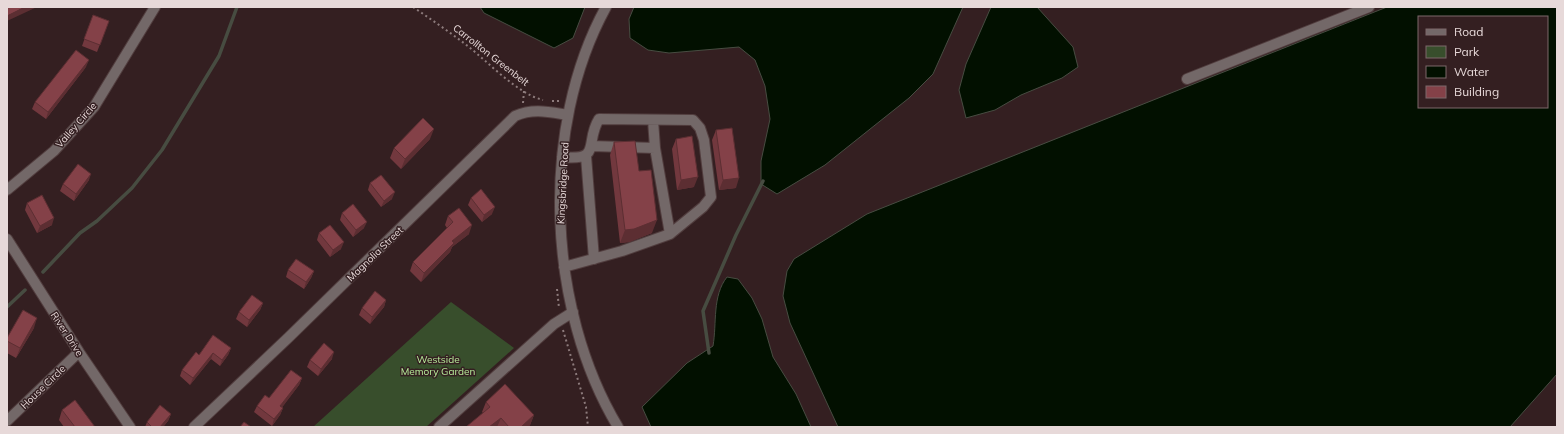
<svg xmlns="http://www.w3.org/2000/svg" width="1564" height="434" font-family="Mulish,sans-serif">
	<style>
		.green { fill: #384e2c }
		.water { fill: #021000; stroke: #474c41; fill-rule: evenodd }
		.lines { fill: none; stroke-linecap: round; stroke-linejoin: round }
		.stream { stroke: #474c41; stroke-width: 3.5 }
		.minor-casing { stroke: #513d3e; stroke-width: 12 }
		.path { stroke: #8d7b7c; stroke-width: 2; stroke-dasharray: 2 3; stroke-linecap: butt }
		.minor { stroke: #736868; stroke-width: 10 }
		.wall { fill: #72383e }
		.shaded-wall { fill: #5c2e32 }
		.building { fill: #844148; stroke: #5c2e32 }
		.labels { text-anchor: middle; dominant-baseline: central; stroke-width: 3; stroke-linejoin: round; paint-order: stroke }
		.street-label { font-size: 10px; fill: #e7d9d9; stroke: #341f21 }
		.park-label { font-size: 10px; fill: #b9ef9c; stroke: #341f21 }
	</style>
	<rect width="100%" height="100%" fill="#341f21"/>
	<path class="green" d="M451,302l63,46 -88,79h-113z"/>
	<path class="water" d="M480,7h105l-12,31 -19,10 -70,-35z
		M634,7h329l-30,67 -24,24 -84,67 -48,29 -16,-10v-23l9,-42 -5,-33 -10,-26 -16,-13 -70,6 -21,-3 -18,-12 -1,-19z
		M991,7h46l36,40 5,20 -16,11 -41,17 -26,15 -29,8 -7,-28 7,-26z
		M1387,7h170v367l-47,53h-672l-48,-104 -7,-27 4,-25 7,-12 73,-45zM1419,17h128v90h-128z
		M727,277l11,2 14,19 10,21 11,38 23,37 15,33h-160l-9,-20 45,-44 26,-17c4,-23 -1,-50 14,-69z"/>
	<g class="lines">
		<path class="stream" d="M43,272l37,-39 17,-12 35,-33 30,-38 57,-94 18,-49
			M7,307l18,-17
			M709,353l-6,-42 33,-76 27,-54"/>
		<defs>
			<path id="minor" d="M606,7c-67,122 -59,302 12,420
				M1187,79l182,-72
				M653,120l2,28
				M591,146l64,2 15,86
				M586,156l8,103
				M562,157c41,4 22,-14 37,-38l94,1 7,8 4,12 7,57 -8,10 -33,27 -48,17 -58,16
				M7,190l47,-39 40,-44 61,-100
				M7,239l72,113 51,75
				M7,421l72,-69
				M194,427l95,-90 226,-221c18,-8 34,-4 53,-1
				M439,427l115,-103 19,-12"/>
		</defs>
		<use href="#minor" class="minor-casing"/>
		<path class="path" d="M413,7c19,13 38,26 56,40 20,16 49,47 74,53
			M552,101h7l-1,2
			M523,103l1,-12
			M557,289l2,19
			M563,330l23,77 2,20"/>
		<use href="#minor" class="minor"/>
	</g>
	<path class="wall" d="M93,15l16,6 -12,31 -15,-6z
		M86,67l-40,52 -14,-10 3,-7z
		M716,130l20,58 -17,2 -7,-50z
		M430,139l-29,30 -11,-11 4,-10z
		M676,139l18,48 -17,3 -5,-41z
		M614,142l25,29 13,62 -23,9 -9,1 -10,-88z
		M89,180l-15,21 -14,-10 3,-7z
		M370,183l22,16 -11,8 -13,-17z
		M471,198l21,16 -10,8 -14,-17z
		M27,203l25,22 -15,8 -12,-23z
		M342,213l22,15 -11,9 -13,-17z
		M448,216l21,18 -17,13 -2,5 -29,30 -11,-11 3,-9 34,-34 -2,-3z
		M319,233l22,16 -11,8 -13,-17z
		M288,270l26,1 -3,7 -7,11 -18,-12z
		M386,300l-2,7 -14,17 -11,-9 3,-7z
		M263,303l-3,7 -13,17 -11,-8 3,-7z
		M34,328l-18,30 -9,-5v-15z
		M231,348l-3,7 -8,11 -9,-7 -21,26 -10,-9 2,-6 17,-15z
		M332,359l-14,17 -11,-9 3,-7z
		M302,378l-3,7 -17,22 1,1 -3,7 -8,11 -18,-14 3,-6 12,-8z
		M486,402l48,13 -4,10 -2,2h-62l17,-14 -1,-1z
		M62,410l33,17h-31l-5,-7z
		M171,414l-3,7 -5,6h-18l2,-5z"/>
	<path class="shaded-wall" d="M25,7h12l-30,14v-5z
		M89,60l-3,7 -40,52 2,-7z
		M434,129l-4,10 -29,30 4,-10z
		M91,174l-2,6 -15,21 2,-7z
		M698,177l-4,10 -17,3 4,-10z
		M739,178l-3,10 -17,2 4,-10z
		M395,192l-3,7 -11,8 3,-6z
		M495,207l-3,7 -10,8 2,-7z
		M54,218l-2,7 -15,8 3,-7z
		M657,220l-5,13 -23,9 -9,1 5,-13z
		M367,222l-3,6 -11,9 3,-7z
		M472,225l-3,9 -17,13 -2,5 -29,30 3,-9 28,-32z
		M344,242l-3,7 -11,8 3,-7z
		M314,271l-3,7 -7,11 2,-7z
		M386,300l-2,7 -14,17 2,-7z
		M263,303l-3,7 -13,17 2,-7z
		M37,318l-3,10 -18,30 4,-10z
		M231,348l-3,7 -8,11 2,-6z
		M334,352l-2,7 -14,17 3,-7z
		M213,353l-2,6 -21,26 3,-7z
		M302,378l-3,7 -21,28 2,-7z
		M283,408l-3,7 -8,11 2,-7z
		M171,414l-3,7 -5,6h-3z
		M534,415l-4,10 -2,2h-7z
		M501,418l-4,9h-8z"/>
	<path class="building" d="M7,7h18l-18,9z
		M93,15l16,6 -9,24 -16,-6z
		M76,50l13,10 -41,52 -13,-10z
		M423,118l11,11 -29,30 -11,-11z
		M732,128l7,50 -16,2 -7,-50z
		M692,136l6,41 -17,3 -5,-41z
		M635,141l4,30 12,-1 6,50 -23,9 -9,1 -11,-88z
		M78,164l13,10 -15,20 -13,-10z
		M381,175l14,17 -11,9 -14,-18z
		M481,189l14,18 -11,8 -13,-17z
		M42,195l12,23 -14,8 -13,-23z
		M353,204l14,18 -11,8 -14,-17z
		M459,208l13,17 -20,16 2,2 -30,30 -11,-11 40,-40 -5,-6z
		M330,225l14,17 -11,8 -14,-17z
		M296,259l18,12 -8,11 -18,-12z
		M375,291l11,9 -14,17 -10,-9z
		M252,295l11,8 -14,17 -10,-8z
		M23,310l14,8 -17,30 -13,-7v-3z
		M213,335l18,13 -9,12 -9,-7 -20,25 -11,-8 14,-18 3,3z
		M324,343l10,9 -13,17 -11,-9z
		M291,370l11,8 -22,28 3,2 -9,11 -17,-13 8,-11 4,3z
		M505,384l29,31 -13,12h-12l-8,-9 -12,9h-23l24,-20 -4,-5z
		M75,400l20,27h-20l-13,-17z
		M160,405l11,9 -11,13h-8l-5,-5z
		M244,422l7,5h-11z"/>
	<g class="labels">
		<g class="street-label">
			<text transform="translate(491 55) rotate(38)">Carrollton Greenbelt</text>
			<text transform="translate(76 125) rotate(-49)">Valley Circle</text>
			<text transform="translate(563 183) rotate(-87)">Kingsbridge Road</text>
			<text transform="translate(375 254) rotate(-44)">Magnolia Street</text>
			<text transform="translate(67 334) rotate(57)">River Drive</text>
			<text transform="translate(43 387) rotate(-44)">House Circle</text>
		</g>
		<g class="park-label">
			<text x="438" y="359">Westside<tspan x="438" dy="12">Memory Garden</tspan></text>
		</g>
	</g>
	<rect width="1564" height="434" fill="none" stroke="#e7d9d9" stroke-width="16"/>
	<rect x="1418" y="16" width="130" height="92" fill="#341f21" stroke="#7c696b"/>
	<rect x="1426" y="29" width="20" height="6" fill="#736868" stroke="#7c696b"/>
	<text x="1454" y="36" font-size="12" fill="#e7d9d9">Road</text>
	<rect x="1426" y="46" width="20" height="12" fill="#384e2c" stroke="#7c696b"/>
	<text x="1454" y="56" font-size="12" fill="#e7d9d9">Park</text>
	<rect x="1426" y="66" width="20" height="12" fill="#021000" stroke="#7c696b"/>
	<text x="1454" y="76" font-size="12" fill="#e7d9d9">Water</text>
	<rect x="1426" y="86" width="20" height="12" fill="#844148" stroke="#7c696b"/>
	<text x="1454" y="96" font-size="12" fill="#e7d9d9">Building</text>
</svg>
